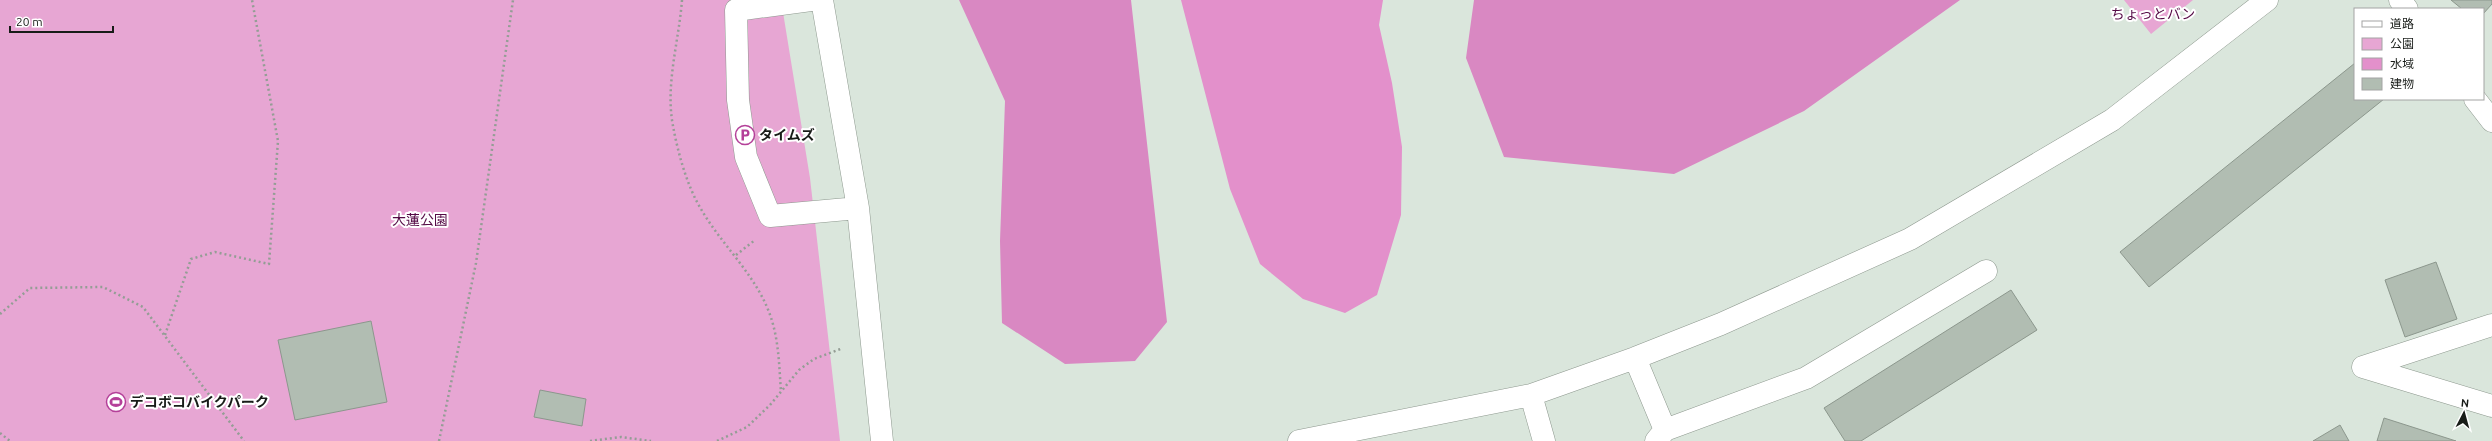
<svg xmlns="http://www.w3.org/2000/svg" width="2492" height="441" font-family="Ubuntu,'Noto Sans JP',sans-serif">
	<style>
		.green { fill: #e7a6d3 }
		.forest { fill: #d988c2 }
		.water { fill: #e390cb }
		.building { fill: #b1bdb2; stroke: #8c978d }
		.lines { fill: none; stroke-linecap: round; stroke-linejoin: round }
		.minor-casing { stroke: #8d988e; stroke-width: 23 }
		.path { stroke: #949d95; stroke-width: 2.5; stroke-dasharray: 2 3; stroke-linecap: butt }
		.minor { stroke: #fff; stroke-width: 22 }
		.labels { text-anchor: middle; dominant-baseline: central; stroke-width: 4; stroke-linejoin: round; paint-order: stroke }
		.park-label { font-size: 14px; fill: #550b46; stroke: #fff }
		.poi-label { font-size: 14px; font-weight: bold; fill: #181c18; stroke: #fff; text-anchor: start }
	</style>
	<rect width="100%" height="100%" fill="#dae6dc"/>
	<path class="green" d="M0,0h781l29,178 30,263h-840z
		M2124,0h69l-42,34z"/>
	<path class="forest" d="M959,0h172l36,322 -32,39 -70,3 -63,-41 -2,-82 5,-140z
		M1474,0h486l-156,111 -130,63 -170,-17 -38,-99z"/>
	<path class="water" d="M1181,0h202l-4,25 13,58 10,64 -1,68 -24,80 -32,18 -42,-14 -43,-35 -30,-75z"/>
	<path class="building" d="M2451,0h41v4l-9,10v-5h-21z
		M2355,63v36h29l-235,188 -29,-35z
		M2436,262l21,57 -52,18 -20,-57z
		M2011,290l26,40 -176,111h-16l-21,-33z
		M371,321l16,81 -92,18 -17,-80z
		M540,390l46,9 -4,27 -48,-9z
		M2384,418l72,23h-79z
		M2340,425l9,16h-36z"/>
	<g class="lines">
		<defs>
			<path id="minor" d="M811,0l-75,10 2,90 8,57 24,59 88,-8
				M822,0l36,208 24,233
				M2400,0l7,9
				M2475,99l17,22
				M2492,325l-129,42 129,39
				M1635,358l30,72 -9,11
				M1531,395l13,46
				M1665,430l141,-52 180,-107
				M1299,441l232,-46 104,-37 86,-34 189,-85 202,-119 155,-120"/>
		</defs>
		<use href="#minor" class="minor-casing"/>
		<path class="path" d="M682,0c-3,41 -17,85 -9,126 5,27 14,60 28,83 20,35 53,64 68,103 10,26 10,53 12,80
			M736,255l19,-15
			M0,314l30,-26 73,-1 40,20 101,134
			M165,335l26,-76 24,-7 54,12 9,-123 -26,-141
			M0,433l10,8
			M439,441l37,-178 37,-263
			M590,441l31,-4 30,4
			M717,441l30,-14 23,-22 29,-35 15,-11 29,-11"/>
		<use href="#minor" class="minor"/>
	</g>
	<defs>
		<symbol id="parking-ring" viewBox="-11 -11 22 22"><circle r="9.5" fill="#fff" stroke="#b44099" stroke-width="1.5"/><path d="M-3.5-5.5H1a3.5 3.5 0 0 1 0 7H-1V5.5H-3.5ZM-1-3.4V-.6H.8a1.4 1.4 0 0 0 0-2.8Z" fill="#b44099"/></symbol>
		<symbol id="stadium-ring" viewBox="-11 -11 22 22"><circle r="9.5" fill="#fff" stroke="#b44099" stroke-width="1.5"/><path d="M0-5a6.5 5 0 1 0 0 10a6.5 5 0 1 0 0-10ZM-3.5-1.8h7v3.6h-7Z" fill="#b44099"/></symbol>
	</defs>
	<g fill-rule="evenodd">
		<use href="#parking-ring" x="734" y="124" width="22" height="22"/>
		<use href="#stadium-ring" x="105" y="391" width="22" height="22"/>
	</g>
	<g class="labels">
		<g class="park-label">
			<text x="2153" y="14">ちょっとバン</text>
			<text x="420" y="220">大蓮公園</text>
		</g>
		<g class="poi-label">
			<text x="759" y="135">タイムズ</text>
			<text x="130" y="402">デコボコバイクパーク</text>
		</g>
	</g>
	<rect x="2354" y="8" width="130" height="92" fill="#ffffff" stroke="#a3a4a3"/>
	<rect x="2362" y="21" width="20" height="6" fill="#ffffff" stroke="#a3a4a3"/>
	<text x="2390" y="28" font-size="12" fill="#181c18">道路</text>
	<rect x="2362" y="38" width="20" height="12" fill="#e7a6d3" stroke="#a3a4a3"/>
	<text x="2390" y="48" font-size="12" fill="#181c18">公園</text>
	<rect x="2362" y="58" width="20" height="12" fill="#e390cb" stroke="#a3a4a3"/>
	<text x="2390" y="68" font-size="12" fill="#181c18">水域</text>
	<rect x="2362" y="78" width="20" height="12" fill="#b1bdb2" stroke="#a3a4a3"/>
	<text x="2390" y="88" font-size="12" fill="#181c18">建物</text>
	<g transform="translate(2464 413) rotate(6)" stroke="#ffffff" stroke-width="3" paint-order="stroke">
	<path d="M0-3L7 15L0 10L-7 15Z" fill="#181c18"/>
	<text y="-6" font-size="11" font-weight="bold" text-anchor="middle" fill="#181c18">N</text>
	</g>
	<path d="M10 26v6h103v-6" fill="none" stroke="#181c18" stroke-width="2"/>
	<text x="16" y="26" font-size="12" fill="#181c18" stroke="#ffffff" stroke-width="3" paint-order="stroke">20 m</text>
</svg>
